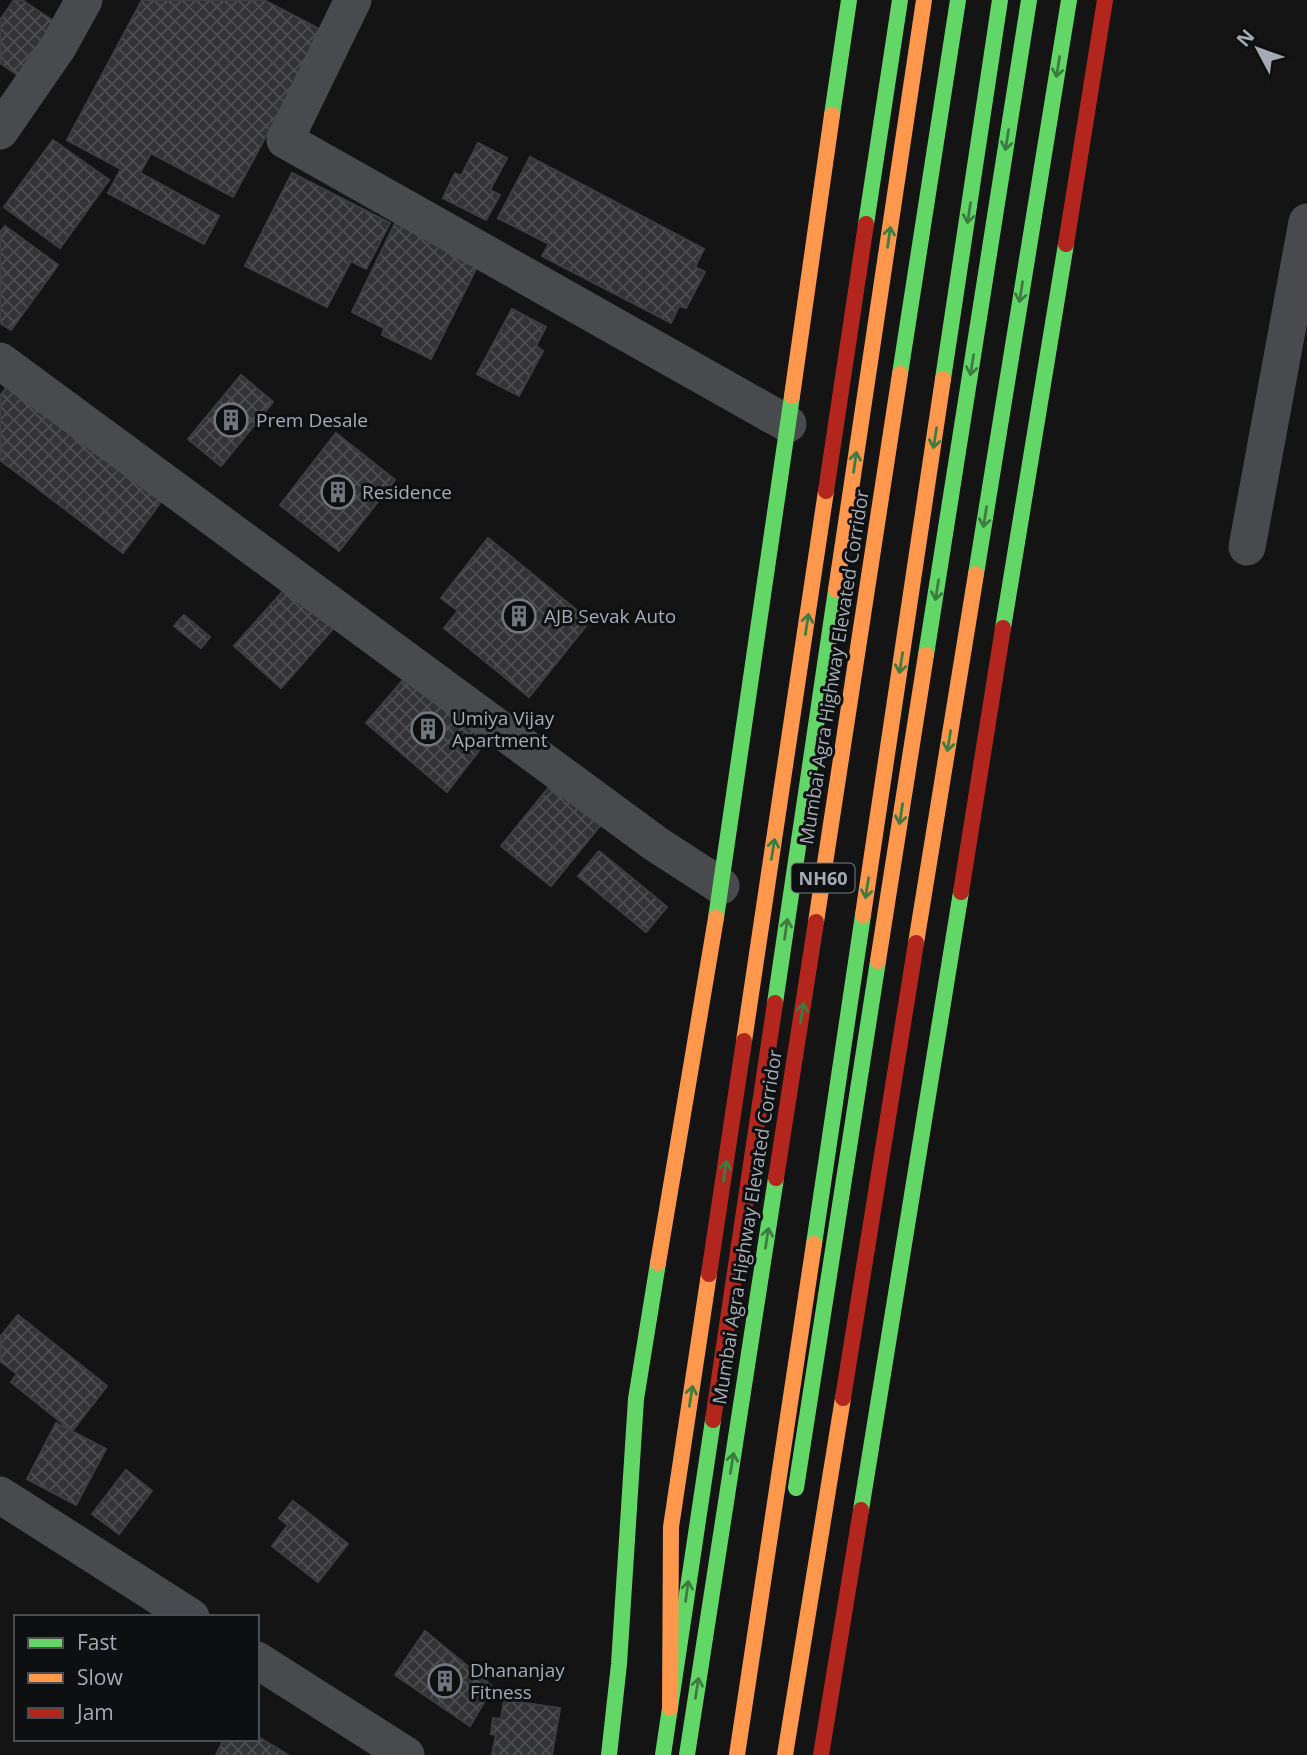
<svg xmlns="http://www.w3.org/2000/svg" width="1307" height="1755" font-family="'Open Sans',sans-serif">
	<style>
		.building { fill: url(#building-cross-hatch); stroke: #3c3e40; stroke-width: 2 }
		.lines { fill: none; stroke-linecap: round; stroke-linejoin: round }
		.street { stroke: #484a4d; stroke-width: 37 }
		.fast { stroke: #63d668; stroke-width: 16 }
		.slow { stroke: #ff974d; stroke-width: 16 }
		.jam { stroke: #b3261e; stroke-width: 16 }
		.oneway { stroke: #3d7c40 }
		.labels { text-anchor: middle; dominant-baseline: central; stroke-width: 6; stroke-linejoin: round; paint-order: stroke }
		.shield { fill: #0e0f10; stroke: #787c84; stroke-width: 2 }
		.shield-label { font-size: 18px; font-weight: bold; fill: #a5abb5 }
		.poi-label { font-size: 19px; fill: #a5abb5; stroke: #0e0f10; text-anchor: start }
		.street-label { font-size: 19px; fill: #a5abb5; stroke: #0e0f10 }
	</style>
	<defs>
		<pattern id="building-cross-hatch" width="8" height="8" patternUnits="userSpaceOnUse" patternTransform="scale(1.75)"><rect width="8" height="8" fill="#333335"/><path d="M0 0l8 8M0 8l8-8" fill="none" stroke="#4e4e50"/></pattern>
	</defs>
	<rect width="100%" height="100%" fill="#141414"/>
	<path class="building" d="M14,0h8l39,26 -36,54 -25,-17v-43z
		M142,0h122l59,31 -90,166 -82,-44 -11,20 79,43 -15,28 -96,-51 13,-24 -54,-29z
		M53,140l56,40 -49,68 -56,-41z
		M478,143l29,15 -17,32 10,5 -14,25 -43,-22 12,-25 6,3z
		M530,157l174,92 -9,18 10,5 -19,36 -7,-2 -8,17 -129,-67 7,-12 -51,-26z
		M292,173l98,50 -24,46 -15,-8 -24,46 -82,-41z
		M395,223l84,40 -48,96 -49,-24 2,-7 -32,-16z
		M5,226l53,39 -47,65 -11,-7v-91z
		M512,309l34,18 -10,19 7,5 -24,45 -42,-22z
		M241,375l32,27 -52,64 -33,-27z
		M15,376l154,115 -46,62 -123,-93v-64z
		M336,433l59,47 -56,71 -59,-46z
		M488,538l102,83 -61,76 -85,-69 14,-17 -17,-13z
		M291,582l47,41 -57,65 -47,-42z
		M184,615l26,22 -9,11 -27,-22z
		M408,674l83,61 -44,57 -81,-69z
		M554,781l50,40 -53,65 -50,-40z
		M599,851l68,56 -21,25 -68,-56z
		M18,1315l89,71 -35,45 -61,-49 6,-8 -17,-13v-24z
		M56,1423l50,26 -30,56 -49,-26z
		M126,1470l26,21 -33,43 -27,-20z
		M293,1501l55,43 -30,38 -46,-36 16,-21 -9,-7z
		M425,1631l68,56 -23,39 -75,-51z
		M504,1700l56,8 -8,47h-60l4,-20 -5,-1 2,-16 8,1z
		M257,1736l31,19h-72l8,-16h33z"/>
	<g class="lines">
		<path class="street" d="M353,0l-68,140 503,284
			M0,131l58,-84 26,-47
			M0,361l656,483 65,42
			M1247,547l60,-325
			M0,1495l191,122
			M257,1660l149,95"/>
		<path class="fast" d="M832,115l17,-115
			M866,224l34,-224
			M900,374l58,-374
			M943,379l57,-379
			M976,574l93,-574
			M1003,628l63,-384
			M926,655l103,-655
			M716,918l76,-522
			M775,1003l61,-413
			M814,1244l49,-329
			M796,1488l82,-527
			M861,1510l100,-618
			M609,1755l10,-91 17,-265 22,-136
			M663,1755l50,-335
			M687,1755l89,-577"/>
		<path class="slow" d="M792,396l40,-281
			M836,590l88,-590
			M863,915l80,-536
			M816,922l84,-548
			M916,943l60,-369
			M878,961l48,-306
			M744,1041l82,-550
			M658,1263l58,-345
			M670,1708l1,-181 38,-253
			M737,1755l77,-511
			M785,1755l58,-357"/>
		<path class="jam" d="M1066,244l39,-244
			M826,491l40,-267
			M961,892l42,-264
			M776,1178l40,-256
			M709,1274l35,-233
			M843,1398l73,-455
			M713,1420l62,-417
			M821,1755l40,-245"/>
	</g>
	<defs><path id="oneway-shaft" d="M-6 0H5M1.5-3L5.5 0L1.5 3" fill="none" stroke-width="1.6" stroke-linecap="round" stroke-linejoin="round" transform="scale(1.75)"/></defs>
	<g class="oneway">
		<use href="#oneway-shaft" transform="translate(1058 67) rotate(99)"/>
		<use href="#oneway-shaft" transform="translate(1007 140) rotate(99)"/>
		<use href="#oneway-shaft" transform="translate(969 213) rotate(99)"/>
		<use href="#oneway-shaft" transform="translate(889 237) rotate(-82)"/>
		<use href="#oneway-shaft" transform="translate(1021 292) rotate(99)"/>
		<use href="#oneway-shaft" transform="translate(972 365) rotate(99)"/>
		<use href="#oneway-shaft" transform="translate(935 438) rotate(99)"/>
		<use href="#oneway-shaft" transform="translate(855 462) rotate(-82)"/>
		<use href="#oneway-shaft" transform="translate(985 517) rotate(99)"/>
		<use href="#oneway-shaft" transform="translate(937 590) rotate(99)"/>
		<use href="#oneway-shaft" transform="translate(807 624) rotate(-81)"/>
		<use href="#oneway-shaft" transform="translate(901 663) rotate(99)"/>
		<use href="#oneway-shaft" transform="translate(949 741) rotate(99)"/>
		<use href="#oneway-shaft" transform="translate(901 814) rotate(99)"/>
		<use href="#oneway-shaft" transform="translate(773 849) rotate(-81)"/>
		<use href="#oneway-shaft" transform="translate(867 888) rotate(99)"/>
		<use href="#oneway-shaft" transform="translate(786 929) rotate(-82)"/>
		<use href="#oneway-shaft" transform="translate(802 1013) rotate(-81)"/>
		<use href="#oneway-shaft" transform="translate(725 1171) rotate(-81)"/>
		<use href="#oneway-shaft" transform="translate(767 1238) rotate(-81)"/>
		<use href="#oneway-shaft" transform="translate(691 1396) rotate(-81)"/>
		<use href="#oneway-shaft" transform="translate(732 1463) rotate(-81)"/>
		<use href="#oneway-shaft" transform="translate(687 1591) rotate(-82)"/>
		<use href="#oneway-shaft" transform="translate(697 1688) rotate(-81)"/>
	</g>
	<defs>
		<symbol id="building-ring" viewBox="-11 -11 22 22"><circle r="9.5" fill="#0e0f10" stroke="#72767d" stroke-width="1.5"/><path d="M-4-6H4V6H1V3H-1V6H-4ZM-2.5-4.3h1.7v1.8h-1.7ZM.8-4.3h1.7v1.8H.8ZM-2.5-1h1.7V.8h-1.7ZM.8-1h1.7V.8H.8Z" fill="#72767d"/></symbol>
	</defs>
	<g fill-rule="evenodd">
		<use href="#building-ring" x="212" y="401" width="38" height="38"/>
		<use href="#building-ring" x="319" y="473" width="38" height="38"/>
		<use href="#building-ring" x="500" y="597" width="38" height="38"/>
		<use href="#building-ring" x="409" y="710" width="38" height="38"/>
		<use href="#building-ring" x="426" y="1662" width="38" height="38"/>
	</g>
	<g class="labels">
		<rect class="shield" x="791.5" y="863.5" width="63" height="29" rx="5"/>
		<g class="shield-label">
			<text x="823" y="878">NH60</text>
		</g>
		<g class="poi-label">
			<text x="256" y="420">Prem Desale</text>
			<text x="362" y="492">Residence</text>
			<text x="544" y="616">AJB Sevak Auto</text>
			<text x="452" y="718">Umiya Vijay<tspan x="452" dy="22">Apartment</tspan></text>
			<text x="470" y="1670">Dhananjay<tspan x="470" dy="22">Fitness</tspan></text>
		</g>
		<g class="street-label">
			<text transform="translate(834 667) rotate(-81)">Mumbai Agra Highway Elevated Corridor</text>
			<text transform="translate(747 1227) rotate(-81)">Mumbai Agra Highway Elevated Corridor</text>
		</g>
	</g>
	<rect x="14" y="1615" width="245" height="126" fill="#0e0f10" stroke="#4a4d52" stroke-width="2"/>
	<rect x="28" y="1638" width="35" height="10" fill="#63d668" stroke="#4a4d52" stroke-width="2"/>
	<text x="77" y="1650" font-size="21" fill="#a5abb5">Fast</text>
	<rect x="28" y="1673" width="35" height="10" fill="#ff974d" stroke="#4a4d52" stroke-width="2"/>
	<text x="77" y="1685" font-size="21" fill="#a5abb5">Slow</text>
	<rect x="28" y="1708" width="35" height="10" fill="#b3261e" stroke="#4a4d52" stroke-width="2"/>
	<text x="77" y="1720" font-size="21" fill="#a5abb5">Jam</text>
	<g transform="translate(1258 49) rotate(311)" stroke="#0e0f10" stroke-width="5" paint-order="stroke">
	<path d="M0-5L12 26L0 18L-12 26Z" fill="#a5abb5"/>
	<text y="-10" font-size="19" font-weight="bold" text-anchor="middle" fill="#a5abb5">N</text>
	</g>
</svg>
